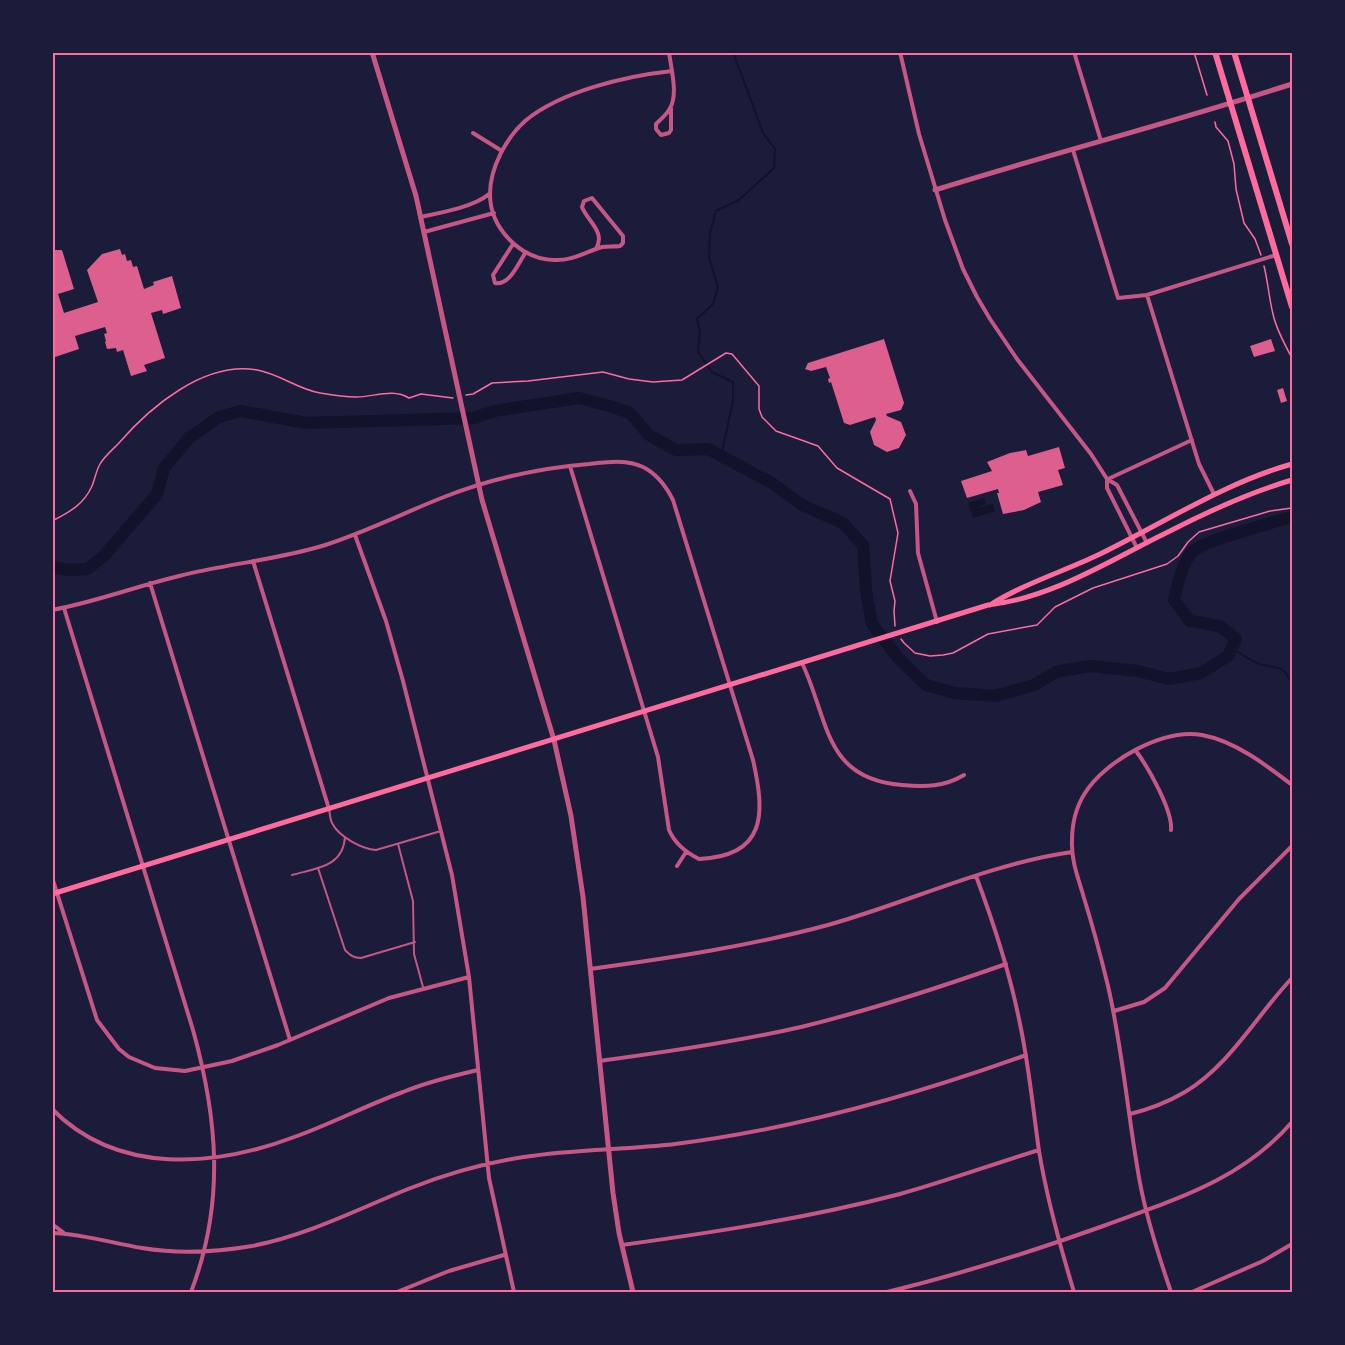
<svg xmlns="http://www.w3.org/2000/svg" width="1345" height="1345" font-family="Figtree,sans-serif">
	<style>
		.water { fill: #12122b }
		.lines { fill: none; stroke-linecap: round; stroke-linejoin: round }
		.stream { stroke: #12122b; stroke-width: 2 }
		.river { stroke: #12122b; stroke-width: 12 }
		.building { fill: #dd5f8e }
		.path { stroke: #ff6b9d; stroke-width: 1.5 }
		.service { stroke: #c65784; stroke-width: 2 }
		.minor { stroke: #c65784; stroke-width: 4 }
		.tertiary { stroke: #c65784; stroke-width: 5 }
		.secondary { stroke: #ff6b9d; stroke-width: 5 }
		.primary { stroke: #ff6b9d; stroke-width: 6 }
		.neatline { fill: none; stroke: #ff6b9d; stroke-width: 2 }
	</style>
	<rect width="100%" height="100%" fill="#1b1b3a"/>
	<path class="water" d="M984,498l2,6 -12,5 19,-5 2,7 -22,7 -5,-15z"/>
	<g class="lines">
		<path class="stream" d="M721,456l12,-55v-19l-21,-10 -14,-20 2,-20 -3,-13 16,-15 5,-17 -9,-29 1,-25 6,-22 23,-11 35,-32 1,-19 -12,-16 -30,-81
			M1232,648c8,5 17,12 25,15 18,7 26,-1 35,21"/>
		<path class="river" d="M52,567l17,3 18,-1 17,-13 53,-62 7,-26 25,-30 30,-21 22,-6 65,12 168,-5 20,-7 85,-13 34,9 17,6 19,22 27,15 32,-1 64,34 30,22 41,18 20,22 3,45 6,34 27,35 27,26 29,8 40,3 39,-11 22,-13 34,-6 48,5 31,8 32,-6 27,-17 8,-17 -16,-13 -30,-5 -16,-21c4,-16 7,-35 18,-48 10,-11 83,-30 100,-35"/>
	</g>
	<path class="building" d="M120,249l2,6 3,-1 2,7 4,-1 2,7 4,-1 7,23 10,-4 -1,-3 19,-6 9,32 -18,6 -1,-4 -11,3 14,45 -21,7 3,6 -16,5 -8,-26 -6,2 -1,-4 -9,1 -2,-7 1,-1 -2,-7 3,-1 -2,-6 -30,9 4,13 -27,9v-108h10l12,39 -16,5 6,19 34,-11 -11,-32 15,-16z
		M884,339l20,64 -3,7 -15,4 1,2 14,6 5,13 -7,13 -12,4 -13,-7 -4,-13 6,-12 -1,-3 -25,8 -6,-2 -13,-41 -2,1 -1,-4 2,-1 -4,-11 -15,4 -6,-2 3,-6z
		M1271,339l4,12 -21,6 -4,-11z
		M1283,388l4,13 -6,2 -4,-13z
		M1059,447l6,21 -7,2 5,15 -25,7 3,10 -17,8 -21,4 -6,-21h2l-1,-4 -31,9 -6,-17 31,-10 -5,-9 23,-9 16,-3 2,6z"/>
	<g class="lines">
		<path class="path" d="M1194,52l13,43
			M1215,122l1,5 12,14 6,23 2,25 8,34 11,16 6,16
			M1264,266c4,16 5,32 9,48 3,15 12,31 19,44
			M466,395l7,-1 19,-11 36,-2 75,-9 26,7 24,3 29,-2 44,-27 6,1 27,32v23l3,8 14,14 42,15 19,22 53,31 8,34 -8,48 5,20 -1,10 1,15
			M52,521c18,-9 32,-17 40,-35 3,-7 4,-15 8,-22 4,-7 12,-14 18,-20 32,-37 86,-83 139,-74 23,4 40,19 63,23 12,2 24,4 36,4 18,0 37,-9 53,1l12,-4 32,4
			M901,639l3,4 11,10 15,3 13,-1 10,-2 35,-19 49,-9 18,-18 38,-19 74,-24 11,-8 10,-14 11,-10 71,-21 22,-3"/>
		<path class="service" d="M329,809c1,5 1,10 3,14 7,14 30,26 44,27l65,-19
			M398,844l15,57 1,53 9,33
			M318,868l27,82c5,5 8,8 16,8l54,-16
			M292,875c25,-7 51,-8 53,-38"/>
		<path class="minor" d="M669,52c2,17 10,44 0,58 -3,5 -9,10 -13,14v5l5,6 8,-2 2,-3v-22
			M900,52l19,82 26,86 18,49 14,28 13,22 27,40 74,95 16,25 10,6 30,58
			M1074,52l27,89
			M473,133l29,18
			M1073,150l45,148 29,-3 129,-40
			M420,217c20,-4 54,-10 69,-23
			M424,232l70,-19
			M513,244l-20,31 2,8c15,3 23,-20 31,-31
			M596,249c10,-17 -8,-27 -14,-42l2,-6 8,-3 31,38v7l-3,3c-6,1 -12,0 -18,1 -17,5 -30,14 -48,13 -34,-1 -64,-32 -64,-66 0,-26 16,-56 35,-73 36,-30 101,-45 147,-50
			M1147,295l52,169 15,30
			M1108,479l84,-39
			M1107,480v8l30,60
			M910,491l6,13 2,49 19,69
			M355,535l31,86 17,60 49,194 17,102 20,201 25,114
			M253,561l76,248
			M150,583l140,457
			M64,608l129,422c25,90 32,173 -2,262
			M52,610c44,-8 85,-24 127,-34 47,-12 96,-16 143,-30 42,-13 81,-33 122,-49 46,-18 96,-29 145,-33 18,-2 37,-5 54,3 14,7 23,19 30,33l80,260c12,53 14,96 -54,99 -14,-7 -24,-15 -30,-29l-11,-73 -88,-291
			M802,663c27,56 21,116 100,122 23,2 42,2 62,-10
			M1136,751c12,16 37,60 35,79
			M677,866l9,-14
			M976,876c18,48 34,97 44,148 9,42 13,85 19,127 8,48 21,95 35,141
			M52,877l45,143 22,29 10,8 26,11 30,3 47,-10 46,-16 111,-47 80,-21
			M590,969c80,-11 160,-23 238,-44 82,-23 160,-61 244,-73
			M1114,1011l30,-9 21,-14 74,-89 53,-53
			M599,1061c68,-9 136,-19 202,-34 70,-17 137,-39 205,-63
			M52,1109c66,67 164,58 245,27 36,-13 70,-31 106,-44 24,-10 49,-16 75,-22
			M1130,1114c20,-5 38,-12 55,-22 45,-27 72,-77 107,-114
			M52,1224l12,9
			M52,1233c31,1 60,10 90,15 36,6 75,4 110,-2 56,-11 104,-36 156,-57 38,-15 76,-26 116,-32 50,-8 101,-7 151,-13 120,-15 237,-48 351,-89
			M622,1245c94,-13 186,-27 278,-51 47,-13 93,-30 139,-44
			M397,1292l52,-21 55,-16
			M887,1292c74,-18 147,-41 219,-67 70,-26 136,-45 186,-103
			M1171,1292c-12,-35 -24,-72 -31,-109 -12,-65 -17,-132 -32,-197 -7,-29 -15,-59 -24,-88 -5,-18 -13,-37 -12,-57 0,-16 4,-34 13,-48 20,-32 78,-65 117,-58 33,6 64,30 90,50
			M1192,1292l71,-31 29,-17"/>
		<path class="tertiary" d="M372,52l44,144 66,304 72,240 17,76 12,81 30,296 6,40 14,59
			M935,190c119,-37 239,-68 357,-106"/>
		<path class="secondary" d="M990,605c33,-21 72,-33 108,-50 64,-31 126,-72 194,-91
			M52,894l936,-289c65,-7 124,-46 182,-74 39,-20 81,-39 122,-51"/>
		<path class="primary" d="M1215,52l77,255
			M1234,52l58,192"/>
	</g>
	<rect width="1345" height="1345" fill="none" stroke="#1b1b3a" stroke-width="108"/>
	<rect x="54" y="54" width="1237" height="1237" class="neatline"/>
</svg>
